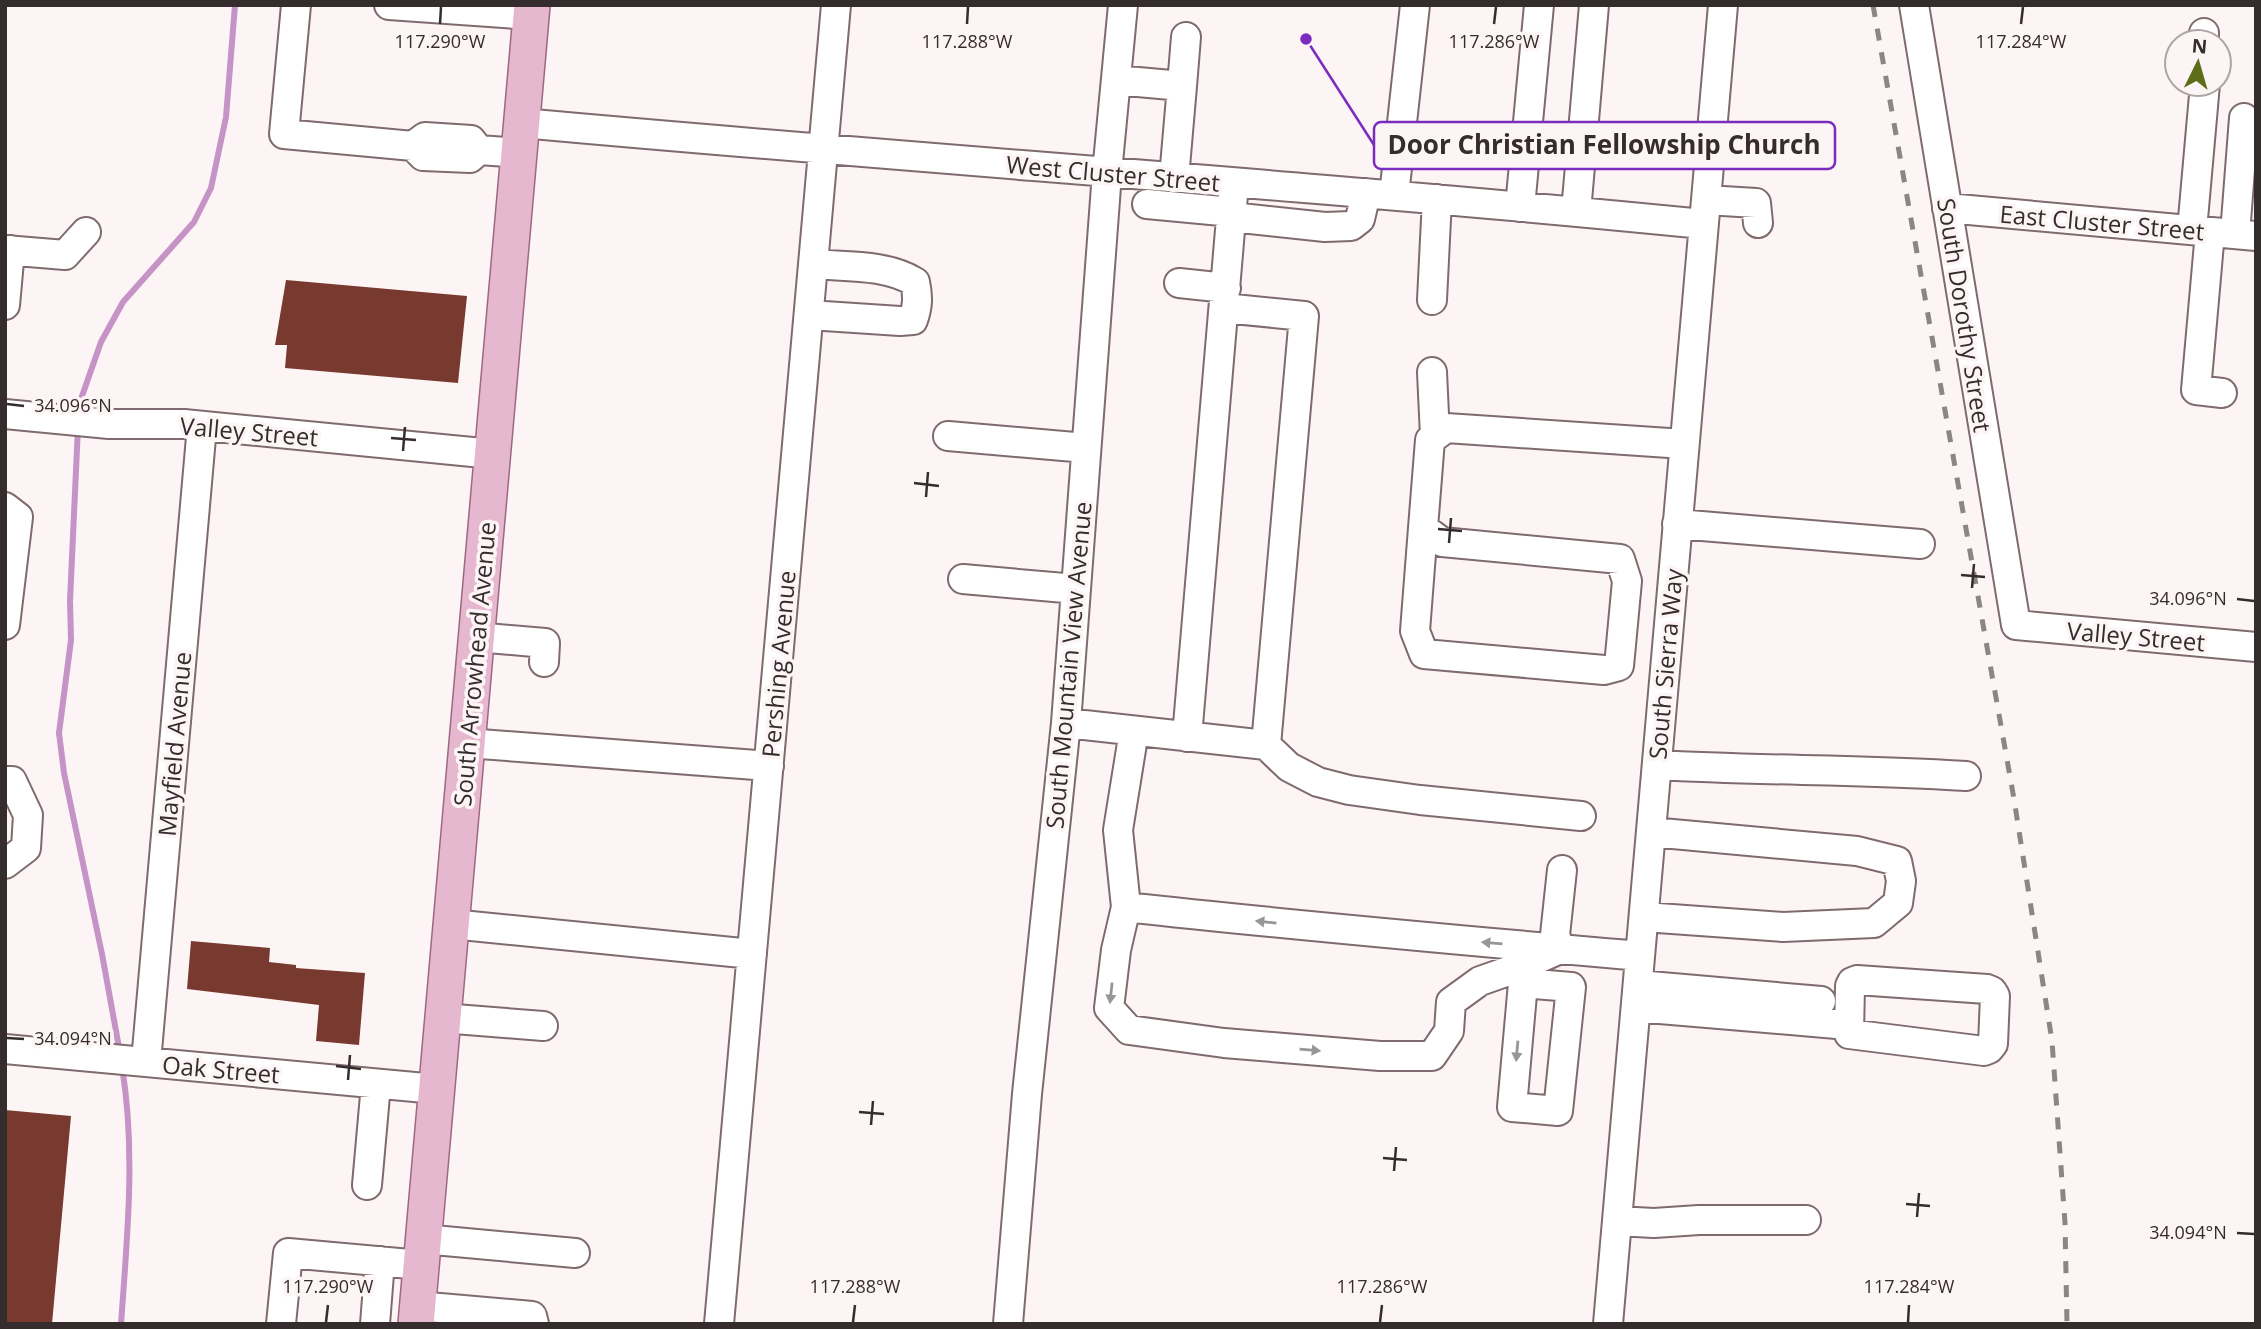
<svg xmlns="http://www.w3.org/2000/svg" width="2261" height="1329" font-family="'Open Sans',sans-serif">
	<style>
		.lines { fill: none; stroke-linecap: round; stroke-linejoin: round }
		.stream { stroke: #c593c5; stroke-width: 6 }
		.building { fill: #783a2f }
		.minor-casing { stroke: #7f6b6d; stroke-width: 32 }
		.major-casing { stroke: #9c6882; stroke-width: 38 }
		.minor { stroke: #fff; stroke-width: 28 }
		.major { stroke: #e5b8cf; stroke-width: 35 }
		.rail { stroke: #8d8485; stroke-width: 5; stroke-dasharray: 12 12; stroke-linecap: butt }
		.oneway { fill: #9a9696 }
		.ticks { fill: none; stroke: #352c2d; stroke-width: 2.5 }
		.labels { text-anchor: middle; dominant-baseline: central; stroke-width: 7; stroke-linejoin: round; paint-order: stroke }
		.street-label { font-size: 24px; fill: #352c2d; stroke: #fdf4f5 }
		.ticks-label { font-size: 18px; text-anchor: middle; fill: #352c2d; stroke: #fdf4f5; stroke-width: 7; stroke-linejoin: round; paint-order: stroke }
		.leader { fill: none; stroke: #7b2cbf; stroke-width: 2.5 }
		.callout-dot { fill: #7b2cbf; stroke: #fdf4f5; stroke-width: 2.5 }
		.callout { fill: #fdf4f5; stroke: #7b2cbf; stroke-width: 2.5 }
		.callout-label { font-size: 26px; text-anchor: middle; font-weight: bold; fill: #352c2d }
	</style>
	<rect width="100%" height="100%" fill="#fdf4f5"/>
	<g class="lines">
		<path class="stream" d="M79,413l2,-14 20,-57 22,-40 71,-80 17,-34 15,-71 9,-112
			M78,427l-8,174 1,39 -12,93 5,40 38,181 18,99
			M121,1324c6,-85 15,-173 1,-257"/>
	</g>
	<path class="building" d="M286,280l181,16 -9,87 -173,-15 2,-23h-12z
		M191,941l79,7 -1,14 27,3v3l69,5 -6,72 -43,-4 3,-36 -132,-16z
		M5,1110l66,6 -19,208h-47z"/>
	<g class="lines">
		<defs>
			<path id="minor" d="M296,5l-12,129 129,12
				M389,5l142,10
				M1914,5l102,620 240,22
				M2204,33v9
				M1116,80l66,6 -8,92
				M1182,86l4,-49
				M522,123c394,36 788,62 1181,101
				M479,150l-8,-10 -46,-3 -12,9 10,10 47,2 9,-8 41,3
				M1394,195l21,-190
				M1706,200l50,3 2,20
				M1147,204l85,8
				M1520,207l19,-202
				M1947,208l309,28
				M1576,212l18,-207
				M1232,217l93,10 26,-1 9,-7 6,-26
				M2192,230l13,-146
				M2210,232l-14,158 26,3
				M2235,234l9,-116
				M5,250l60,5 21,-23
				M1179,283l47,5
				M1432,300l5,-101
				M5,305l5,-55
				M1224,308l80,8 -38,429
				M809,315l91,6 13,-1c5,-14 5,-24 2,-38 -29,-18 -69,-15 -102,-18
				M1432,372l3,64
				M5,414l104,10h75l309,30
				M948,436l138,12
				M5,507l13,10 -13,108
				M1677,524l243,20
				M1423,528l-8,103 9,23 180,16 15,-4 8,-85 -7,-22 -178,-17 -19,-14 7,-88 16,-12 238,16
				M963,579l113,10
				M476,637l69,6 -1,19
				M1066,723l200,22 23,22 29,15 31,8 71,10 161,16
				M1187,737l47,-554
				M467,743l302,23
				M1657,765c103,6 206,4 309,11
				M5,781h7l16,34 -2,33 -21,16
				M1126,907l-8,-77 16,-99
				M1644,917l139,10 91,-4 24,-20 3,-22 -4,-20 -40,-10 -206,-19
				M451,924l301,30
				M1560,949l-43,19 -37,13 -29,21 -2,29 -17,25h-52l-156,-13 -95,-13 -20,-22 7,-58 10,-43c171,19 343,34 514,49
				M1560,949l-5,-14 7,-65
				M1517,968l6,15 -11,124 46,4 13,-124 -48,-4
				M1857,980l130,9 5,2 3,5 -2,48 -4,5 -5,2 -135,-17 1,-48 2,-4z
				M1638,985l183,16
				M1636,1007l212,18
				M442,1018l101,8
				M5,1049l431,40
				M146,1062l56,-636
				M367,1185l9,-101
				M1617,1221l37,2 45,-3h107
				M423,1239l152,14
				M417,1306l115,10 2,8
				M281,1324l7,-71 133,12
				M375,1324l5,-63
				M719,1324l117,-1319
				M1008,1324l19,-230 39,-371 41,-550 16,-168
				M1608,1324l115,-1319"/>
			<path id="major" d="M416,1324l116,-1319"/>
		</defs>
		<use href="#minor" class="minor-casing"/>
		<use href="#major" class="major-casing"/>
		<use href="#minor" class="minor"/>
		<use href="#major" class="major"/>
		<path class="rail" d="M1873,5l141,794 38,242 13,182 2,101"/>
	</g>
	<defs><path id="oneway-solid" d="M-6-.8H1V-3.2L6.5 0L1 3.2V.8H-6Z" transform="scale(1.75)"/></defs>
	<g class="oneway">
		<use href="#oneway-solid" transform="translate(1266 922) rotate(-174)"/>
		<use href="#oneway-solid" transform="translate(1492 943) rotate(-175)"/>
		<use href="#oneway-solid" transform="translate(1111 993) rotate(96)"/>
		<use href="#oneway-solid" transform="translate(1310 1050) rotate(5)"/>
		<use href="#oneway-solid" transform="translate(1517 1051) rotate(95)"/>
	</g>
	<path class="ticks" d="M440,24l1,-17M967,24l1,-17M1494,24l2,-17M2021,24l2,-17M7,404l17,2M391,438l25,2M403,451l2,-24M914,483l25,3M926,497l2,-25M1438,529l24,2M1449,543l2,-25M1961,575l24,2M1972,588l2,-24M2237,599l17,2M7,1038l17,1M336,1066l25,3M348,1080l2,-25M859,1112l25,2M871,1125l2,-24M1383,1158l24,2M1394,1171l2,-24M1906,1204l24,2M1917,1217l2,-24M2237,1233l17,1M326,1322l2,-17M853,1322l2,-17M1380,1322l2,-17M1908,1322l1,-17"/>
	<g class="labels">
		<g class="street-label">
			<text transform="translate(1113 173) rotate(5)">West Cluster Street</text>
			<text transform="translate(2102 222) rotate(5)">East Cluster Street</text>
			<text transform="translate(1965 315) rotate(81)">South Dorothy Street</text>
			<text transform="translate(249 431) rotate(5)">Valley Street</text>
			<text transform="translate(2136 636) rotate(5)">Valley Street</text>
			<text transform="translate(474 664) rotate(-85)">South Arrowhead Avenue</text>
			<text transform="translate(778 664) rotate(-85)">Pershing Avenue</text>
			<text transform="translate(1665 664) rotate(-85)">South Sierra Way</text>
			<text transform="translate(1068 665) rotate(-85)">South Mountain View Avenue</text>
			<text transform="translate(174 744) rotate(-85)">Mayfield Avenue</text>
			<text transform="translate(221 1069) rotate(5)">Oak Street</text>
		</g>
	</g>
	<g class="ticks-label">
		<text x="440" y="48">117.290°W</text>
		<text x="967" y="48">117.288°W</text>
		<text x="1494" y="48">117.286°W</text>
		<text x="2021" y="48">117.284°W</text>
		<text x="73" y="412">34.096°N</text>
		<text x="2188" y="605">34.096°N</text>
		<text x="73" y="1045">34.094°N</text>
		<text x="2188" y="1239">34.094°N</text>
		<text x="328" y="1293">117.290°W</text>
		<text x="855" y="1293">117.288°W</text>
		<text x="1382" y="1293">117.286°W</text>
		<text x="1909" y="1293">117.284°W</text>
	</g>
	<path class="leader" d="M1306 39L1374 145"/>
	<circle class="callout-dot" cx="1306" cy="39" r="7"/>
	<rect class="callout" x="1374" y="122" width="461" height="47" rx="7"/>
	<g class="callout-label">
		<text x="1604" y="154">Door Christian Fellowship Church</text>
	</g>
	<rect width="2261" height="1329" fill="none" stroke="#352c2d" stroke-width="14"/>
	<g transform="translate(2198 63) rotate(5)"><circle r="33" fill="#fdf4f5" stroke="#ada4a5" stroke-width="2"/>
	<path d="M0-5L12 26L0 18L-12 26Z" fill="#5e6d17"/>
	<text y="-10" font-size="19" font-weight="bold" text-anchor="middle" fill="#352c2d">N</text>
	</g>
</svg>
